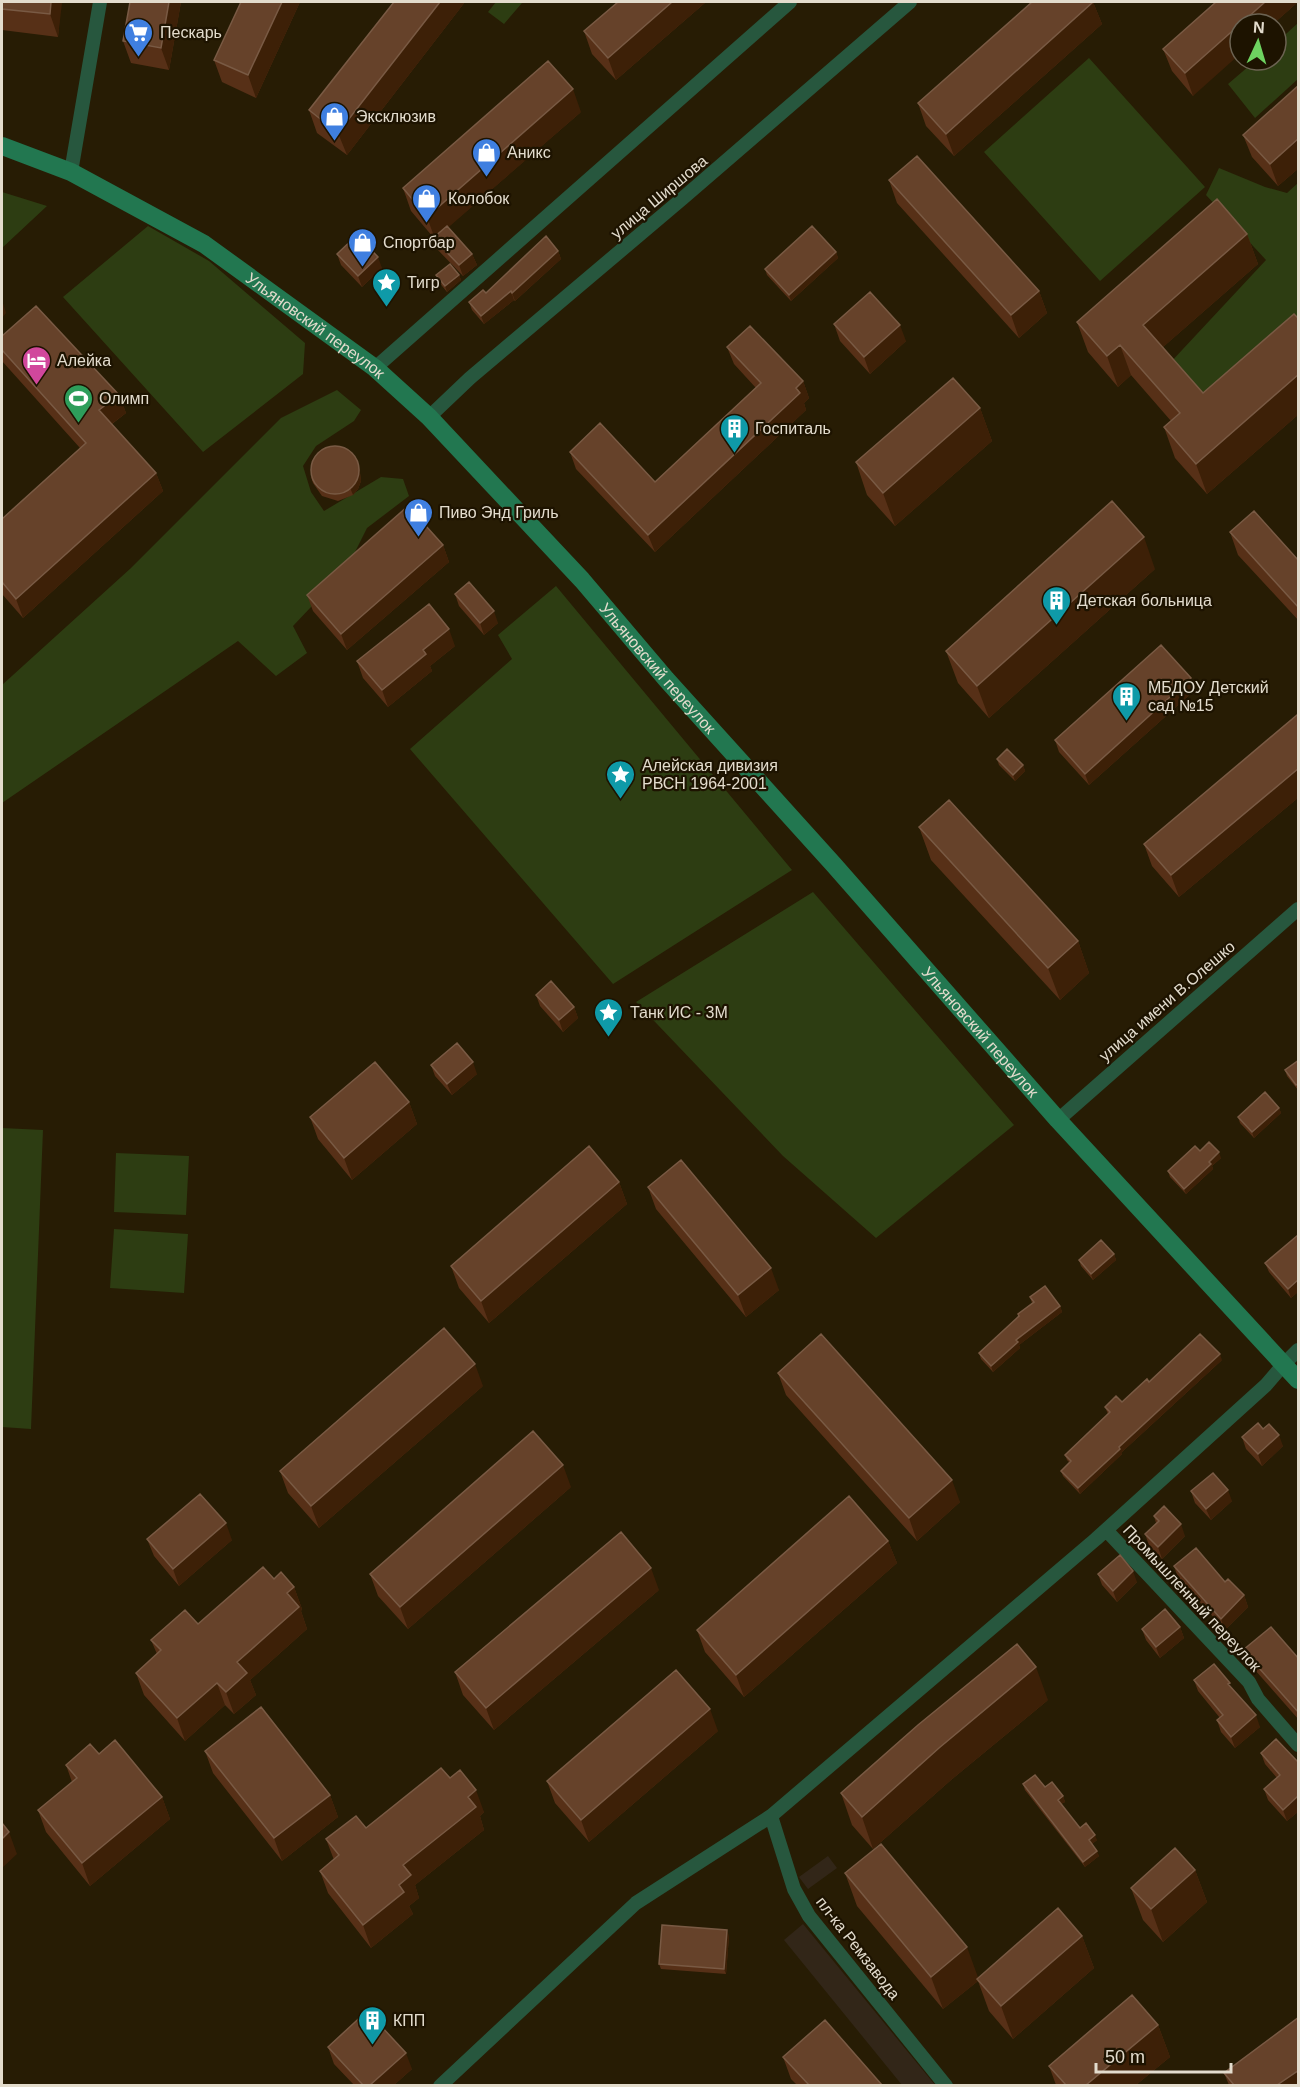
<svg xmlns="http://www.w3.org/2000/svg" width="1300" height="2087" font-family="Helvetica,sans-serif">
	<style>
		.industrial { fill: #322618 }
		.green { fill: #2d3d12 }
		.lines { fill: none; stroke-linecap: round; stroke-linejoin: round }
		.street { stroke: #27573e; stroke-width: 14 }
		.secondary { stroke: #227750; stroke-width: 18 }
		.wall { fill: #573017 }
		.shaded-wall { fill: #3d2007 }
		.building { fill: #66422a; stroke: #795a44; stroke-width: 1.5 }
		.labels { text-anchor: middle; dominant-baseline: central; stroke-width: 4.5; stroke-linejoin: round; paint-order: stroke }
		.poi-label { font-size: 16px; fill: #e3dccd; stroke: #1d1300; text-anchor: start }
		.street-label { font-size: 16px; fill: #e3dccd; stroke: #1d1300 }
	</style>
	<rect width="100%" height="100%" fill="#271c04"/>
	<path class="industrial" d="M828,1856l9,12 -29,21 -9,-12z
		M803,1924l132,161h-33l-118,-145z"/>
	<path class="green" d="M496,2h24l2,1 -18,21 -16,-12z
		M1298,23v56l-43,39 -27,-34 28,-24h20v-17z
		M1089,58l116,129 -105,94 -116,-129z
		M1219,168l46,19 22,6 11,-10v147l-88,82 -41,-48 97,-104 -60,-65z
		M2,192l45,14 -45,42z
		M148,226l61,35 96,82 -2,31 -100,78 -140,-155z
		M337,390l24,20 -7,11 -38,25 -13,20 8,26 13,19 57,-34 22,2 6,17 -42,32 -21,42 -53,56 14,27 -31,23 -38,-35 -236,162v-118l129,-117 150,-150z
		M556,586l236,284 -179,114 -203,-235 102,-90 -14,-24z
		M813,892l201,233 -138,113 -93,-82 -147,-154z
		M2,1128l41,2 -12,299 -29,-2z
		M116,1153l73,3 -3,59 -72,-3z
		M114,1229l74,5 -4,59 -74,-5z"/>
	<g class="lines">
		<path class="street" d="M71,172l29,-170
			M375,368l415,-366
			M429,417l41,-39 213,-180 227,-196
			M1058,1120l240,-211
			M1106,1530l143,152 9,17 40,46
			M771,1816l23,73 15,27 137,170
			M440,2086l196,-183 135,-87 325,-277 170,-154 18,-21 14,-14"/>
		<path class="secondary" id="s1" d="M2,146l69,26 133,72 171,124 54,49 153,163 84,99 168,186 224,255 240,260"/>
	</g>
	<path class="wall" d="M2,2h59l-3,35 -56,-7z
		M181,2l-12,68 -38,-7 -8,-22z
		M241,2h59l-44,96 -34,-16 -8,-22z
		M394,2h71l-118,153 -30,-22 -8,-23z
		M618,2h88l-90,78 -24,-26 -8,-23z
		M1093,2l9,22 -148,132 -28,-30 -8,-23z
		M1216,2h82l-25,22h-33l-47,72 -21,-25 -9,-22z
		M1299,85v83l-21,18 -26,-29 -9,-22z
		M581,112l-133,115 24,27 5,11 -14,11 -26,-27 -4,-12 -22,-26 -8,-23z
		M889,180l150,111 8,22 -28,25 -122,-135z
		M1247,234l11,30 -95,83 40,46 96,-74v95l-92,80 -32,-36 -11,-31 7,-6 -40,-46 -13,12 -30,-35 -11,-30z
		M558,251l3,8 -46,42 -1,-1 -30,24 -12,-14 -3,-8z
		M836,252l2,6 -47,43 -24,-26 -2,-6z
		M337,254l45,14 -20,19 -21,-22z
		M436,275h23l2,5 -14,12 -9,-11z
		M834,324l72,17 -36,33 -30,-33z
		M2,336l117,59 7,18 -14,11 44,49 7,18 -140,127 -21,-24v-75l78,-71 -78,-87z
		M727,347l76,34 6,17 -5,5 2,7 -151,142 -79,-83 -6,-17 85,30 101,-94 -22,-24z
		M980,408l12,33 -97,85 -28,-31 -11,-33z
		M359,465l2,16 -3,8 -5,6 -15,6 -16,-5 -9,-13 -2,-6z
		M1230,532l69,29v60l-61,-66z
		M443,545l6,17 -102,88 -34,-39 -6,-16z
		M1155,569l-166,149 -31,-35 -12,-32z
		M455,594l43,29 -14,12 -25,-29z
		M455,646l-25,20 2,5 -44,36 -25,-29 -6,-17z
		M1195,690l-106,95 -30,-33 -4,-12z
		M1299,717v80l-120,100 -27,-31 -8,-22z
		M997,759l26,6 2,6 -10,10 -16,-16z
		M919,827l159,114 11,32 -29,27 -129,-140z
		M536,995l38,12 4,11 -15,14 -23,-26z
		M1299,1060v30h-1l-11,-14 -2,-6z
		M431,1065l46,9 -25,21 -17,-19z
		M409,1102l8,22 -65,56 -34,-41 -8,-22z
		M1279,1108l2,5 -27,25 -14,-15 -2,-6z
		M1200,1151l21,7 -9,8 1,3 -27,25 -16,-17 -2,-6z
		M619,1182l8,22 -138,119 -30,-35 -8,-22z
		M648,1187l131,103 -33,27 -90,-108z
		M1299,1236v55l-8,7 -22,-26 -4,-9z
		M1114,1254l2,6 -23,20 -12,-14 -2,-6z
		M1030,1297l30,9 2,6 -43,33 1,3 -27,24 -12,-13 -2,-6 40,-37 -1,-2 14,-11z
		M1222,1360l-100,92v2l-42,40 -17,-18 -2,-5 9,-8 -3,-3 -2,-5 43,-41 -3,-7 17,-5 27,-20z
		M778,1373l182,129 -43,39 -131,-146z
		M483,1386l-164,142 -31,-35 -8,-22z
		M1263,1429l20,17 -21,20 -16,-17 -4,-12z
		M571,1487l-163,142 -30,-33 -8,-22z
		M1191,1491l41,10 -21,19 -16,-17z
		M1154,1516l31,20 -23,23 -13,-14 -4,-11 11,-11z
		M147,1539l85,1 -53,46 -25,-30z
		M888,1541l9,22 -153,134 -39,-45 -8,-22z
		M1174,1566l51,16 19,13 4,12 -23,23 -47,-52z
		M1098,1574l39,8 -20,20 -15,-17z
		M274,1579l20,8 8,22 -1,2 6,18 -57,51 6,15 -22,19 -9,-9 -40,36 -41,-46 -8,-22 21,-19 -6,-14 47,-16z
		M659,1590l-165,140 -31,-35 -8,-23z
		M1180,1627l4,11 -24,20 -14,-18 -4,-11z
		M1243,1650l56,9v61l-52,-59z
		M1194,1680l38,8 28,39 -25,21 -14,-16 -4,-12 3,-2 -22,-27z
		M1048,1700l-97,80 -78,69 -21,-24 -11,-32z
		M718,1731l-129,111 -34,-39 -8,-22z
		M205,1751l125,44 8,22 -56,44 -69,-88z
		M1261,1753l38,10v48l-12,10 -19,-21 -4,-11 13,-11 -12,-14z
		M66,1765l96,32 8,22 -80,67 -44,-54 -8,-22 34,-28z
		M450,1778l34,34 -4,4 4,14 -69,55 4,13 -10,8 4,8 -42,34 -43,-55 -8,-22 14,-11 -8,-21 40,-11z
		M1023,1784l22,3 18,9 2,6 -4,2 19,24 17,12 -5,4 7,12 -14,11 -60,-77z
		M1195,1870l12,32 -44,40 -20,-22 -12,-32z
		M845,1873l133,105 104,-42 12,32 -81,71 -24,-28 -11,-30 -35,28 -86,-103z
		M729,1936l-3,38 -65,-5 -2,-5z
		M1158,2025l12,32 -34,28h-80l-7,-19z
		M328,2047l84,22 -18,16h-40l-20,-21z
		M783,2057l99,28h-85l-6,-6z
		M1224,2073l75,12h-70z"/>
	<path class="shaded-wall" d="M51,2h10l1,1 -4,34 -8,-23z
		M169,2h12l-12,68 -8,-22z
		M282,2h18l-44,96 -8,-23z
		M440,2h25l-118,153 -9,-22z
		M672,2h34l-90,78 -8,-22z
		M1093,2l9,22 -148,132 -8,-22z
		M1265,2h33l-25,22h-33z
		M1240,24v30l-47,42 -8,-23z
		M573,89l8,23 -146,127 -8,-22z
		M1299,138v30l-21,18 -8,-22z
		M1247,234l11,30 -104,91 -11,-30z
		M558,251l3,8 -46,42 -3,-8z
		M836,252l2,6 -47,43 -2,-6z
		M472,254l5,11 -14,11 -4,-11z
		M378,257l4,11 -20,19 -4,-11z
		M459,275l2,5 -14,12 -2,-6z
		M511,291l3,9 -30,24 -3,-8z
		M1039,291l8,22 -28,25 -8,-23z
		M2,300l4,13 -4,5z
		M900,325l6,16 -36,33 -6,-17z
		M1120,345l11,30 -13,12 -11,-31z
		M1299,374v40l-92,80 -11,-30z
		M803,381l6,17 -5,5 2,7 -151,142 -7,-17z
		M119,395l7,18 -20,15 -7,-18z
		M980,408l12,33 -97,85 -12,-33z
		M357,459l2,6 2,16 -3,8 -5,6 -2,-5z
		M156,473l7,18 -140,127 -7,-19z
		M1144,537l11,32 -166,149 -12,-32z
		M443,545l6,17 -102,88 -6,-16z
		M494,611l4,12 -14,12 -4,-12z
		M449,629l6,17 -25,20 2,5 -44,36 -6,-17 41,-40z
		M1191,678l4,12 -106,95 -4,-11z
		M1023,765l2,6 -10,10 -2,-6z
		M1299,768v29l-120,100 -8,-22z
		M1078,941l11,32 -29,27 -12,-32z
		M574,1007l4,11 -15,14 -4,-12z
		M473,1062l4,12 -25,21 -5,-11z
		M409,1102l8,22 -65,56 -8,-22z
		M1279,1108l2,5 -27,25 -2,-6z
		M1219,1152l2,6 -9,8 1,3 -27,25 -2,-5 25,-27z
		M619,1182l8,22 -138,119 -8,-22z
		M1114,1254l2,6 -23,20 -2,-6z
		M771,1268l8,22 -33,27 -8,-22z
		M1299,1279v12l-8,7 -3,-9z
		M1060,1306l2,6 -43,33 1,3 -27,24 -2,-6 25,-26z
		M1220,1354l2,6 -100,92v2l-42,40 -2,-6 41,-41z
		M475,1364l8,22 -164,142 -8,-22z
		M1279,1435l4,11 -21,20 -4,-12z
		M563,1465l8,22 -163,142 -8,-22z
		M952,1480l8,22 -43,39 -8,-23z
		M1228,1490l4,11 -21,19 -5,-11z
		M226,1523l6,17 -53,46 -6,-17z
		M1181,1524l4,12 -23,23 -4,-12z
		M888,1541l9,22 -153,134 -8,-22z
		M651,1568l8,22 -165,140 -8,-22z
		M1133,1571l4,11 -20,20 -4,-11z
		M294,1587l8,22 -1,2 6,18 -57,51 6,15 -22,19 -8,-22 11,-30 50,-69z
		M1244,1595l4,12 -23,23 -4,-11z
		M1180,1627l4,11 -24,20 -4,-11z
		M1036,1667l12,33 -97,80 -78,69 -11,-32 77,-69z
		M217,1683l8,22 -40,36 -8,-23z
		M710,1709l8,22 -129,111 -8,-22z
		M1256,1715l4,12 -25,21 -4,-11z
		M476,1790l8,22 -4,4 4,14 -69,55 4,13 -10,8 4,8 -42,34 -8,-23 36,-40 4,-20 65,-68z
		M330,1795l8,22 -56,44 -8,-23z
		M1063,1796l2,6 -5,3 -2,-5z
		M1298,1796l1,15 -12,10 -4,-11z
		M162,1797l8,22 -80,67 -8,-23z
		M9,1832l8,22 -15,14v-29z
		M1095,1835l2,5 -6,5 -2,-5z
		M1097,1851l2,5 -14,11 -2,-5z
		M1195,1870l12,32 -44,40 -12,-33z
		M727,1930l2,6 -3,38 -2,-5z
		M1082,1936l12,32 -81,71 -12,-33z
		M967,1947l12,33 -2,-1 1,2 -35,28 -12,-32z
		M1158,2025l12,32 -34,28h-50z
		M406,2053l6,16 -18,16h-24z
		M1299,2070v15h-22z"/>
	<path class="building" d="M2,2h49l-1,12 -48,-5z
		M130,2h39l-8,46 -38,-7z
		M241,2h41l-34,73 -34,-15z
		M394,2h46l-102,131 -29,-23z
		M618,2h54l-64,56 -24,-27z
		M1032,2h61l-147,132 -28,-31z
		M1216,2h49l-80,71 -22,-24z
		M548,61l25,28 -146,128 -24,-29z
		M1299,85v53l-29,26 -27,-29z
		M917,156l122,135 -28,24 -122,-135z
		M1217,199l30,35 -104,91 60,68 91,-79 5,5v55l-103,90 -32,-37 16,-14 -60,-68 -13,11 -30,-34z
		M447,226l25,28 -13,11 -26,-27z
		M812,226l24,26 -47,43 -24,-26z
		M357,235l21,22 -20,19 -21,-22z
		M546,236l12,15 -46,42 -1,-2 -30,25 -12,-14 14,-12 3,3z
		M450,264l9,11 -14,11 -9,-11z
		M870,292l30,33 -36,32 -30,-33z
		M36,306l83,89 -20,15 57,63 -140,126 -14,-17v-63l84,-76 -84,-93v-14z
		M750,326l53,55 -7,7 4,5 -152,142 -78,-83 30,-29 55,59 106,-99 -34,-36z
		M953,378l27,30 -97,85 -27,-31z
		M311 470a24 24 0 1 1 48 0a24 24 0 1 1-48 0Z
		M1112,501l32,36 -167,149 -31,-35z
		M408,506l35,39 -102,89 -34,-39z
		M1254,511l45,50v47l-69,-76z
		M469,582l25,29 -14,12 -25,-29z
		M429,604l20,25 -26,21 3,4 -44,36 -25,-29z
		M1161,645l30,33 -106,96 -30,-34z
		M1297,715l2,2v51l-128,107 -27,-31z
		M1007,749l16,16 -10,10 -16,-16z
		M949,800l129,141 -30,27 -129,-141z
		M551,981l23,26 -15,13 -23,-25z
		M457,1043l16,19 -26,22 -16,-19z
		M1299,1060v23l-3,2 -11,-15z
		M375,1062l34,40 -65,56 -34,-41z
		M1265,1092l14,16 -27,24 -14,-15z
		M1209,1142l10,10 -10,10 2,2 -27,25 -16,-18 27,-25 5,5z
		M589,1146l30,36 -138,119 -30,-35z
		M681,1160l90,108 -33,27 -90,-108z
		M1298,1235l1,44 -11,10 -23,-26z
		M1101,1240l13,14 -23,20 -12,-14z
		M1045,1286l15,20 -44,34 2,2 -27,24 -12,-13 40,-37 -1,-2 16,-12 -4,-5z
		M444,1328l31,36 -164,142 -31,-35z
		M821,1334l131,146 -43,38 -131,-145z
		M1200,1334l20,20 -101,93 1,2 -42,39 -17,-17 10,-10 -6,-6 45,-43 -5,-5 11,-11 6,6 25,-23 2,3z
		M1258,1423l5,6 6,-5 10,11 -21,19 -16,-17z
		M533,1431l30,34 -163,142 -30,-33z
		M1213,1473l15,17 -22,19 -15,-18z
		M200,1494l26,29 -53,46 -26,-30z
		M849,1496l39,45 -152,134 -39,-45z
		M1164,1506l17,18 -23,23 -13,-13 14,-13 -5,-5z
		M621,1532l30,36 -165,140 -31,-36z
		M1196,1548l29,34 3,-3 16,16 -23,24 -47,-53z
		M1120,1555l13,16 -20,20 -15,-17z
		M263,1567l11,12 7,-7 13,15 -7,6 12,14 -62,55 10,11 -21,19 -9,-9 -40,35 -41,-45 25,-23 -10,-10 34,-30 13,14z
		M1165,1609l15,18 -24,20 -14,-18z
		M1271,1627l28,32v54l-56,-63z
		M1017,1644l19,23 -97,81 -77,69 -21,-24 77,-68z
		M1214,1664l16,19 -2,1 28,31 -25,22 -14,-17 6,-5 -29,-35z
		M676,1670l34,39 -129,111 -34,-39z
		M261,1707l69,88 -56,43 -69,-87z
		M1276,1739l23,24v34l-1,-1 -15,14 -19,-21 16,-14 -19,-22z
		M115,1740l47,57 -80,66 -44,-53 39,-32 -11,-13 24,-21 9,10z
		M441,1768l9,10 10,-8 16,20 -8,7 8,10 -73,58 8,10 -12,10 5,7 -41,33 -43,-54 19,-16 -13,-16 30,-23 10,12z
		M1035,1775l10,12 7,-5 11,14 -5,4 22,28 6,-5 9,12 -6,5 8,11 -14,11 -60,-78z
		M2,1823l7,9 -7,7z
		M881,1844l86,103 -36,30 -86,-104z
		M1175,1848l20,22 -44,39 -20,-21z
		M1058,1908l24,28 -81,70 -24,-27z
		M662,1925l65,5 -3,39 -65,-5z
		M1132,1995l26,30 -72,60h-20l-17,-19z
		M367,2011l39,42 -36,32h-7l-35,-38z
		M1299,2017v53l-22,15h-43l-10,-12z
		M825,2020l57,65h-73l-26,-28z"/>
	<defs>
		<symbol id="supermarket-pin" viewBox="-11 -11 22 30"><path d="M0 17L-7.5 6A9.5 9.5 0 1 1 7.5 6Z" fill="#3f7fe0" stroke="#1d1300"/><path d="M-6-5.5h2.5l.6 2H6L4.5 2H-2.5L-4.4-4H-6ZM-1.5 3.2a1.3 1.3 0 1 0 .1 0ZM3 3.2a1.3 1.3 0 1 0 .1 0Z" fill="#fff"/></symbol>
		<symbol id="shop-pin" viewBox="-11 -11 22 30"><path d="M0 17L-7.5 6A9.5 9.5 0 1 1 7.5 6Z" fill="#3f7fe0" stroke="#1d1300"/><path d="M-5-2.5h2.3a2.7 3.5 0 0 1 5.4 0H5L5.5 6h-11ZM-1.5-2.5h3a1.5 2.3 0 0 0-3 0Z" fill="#fff"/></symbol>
		<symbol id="sight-pin" viewBox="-11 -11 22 30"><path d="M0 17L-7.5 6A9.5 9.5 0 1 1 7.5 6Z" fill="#0f9aa8" stroke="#1d1300"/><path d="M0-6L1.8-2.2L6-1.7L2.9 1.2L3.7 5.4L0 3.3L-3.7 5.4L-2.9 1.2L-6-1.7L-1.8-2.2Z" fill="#fff"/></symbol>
		<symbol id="hotel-pin" viewBox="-11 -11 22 30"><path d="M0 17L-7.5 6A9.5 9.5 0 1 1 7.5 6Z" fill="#d1479c" stroke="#1d1300"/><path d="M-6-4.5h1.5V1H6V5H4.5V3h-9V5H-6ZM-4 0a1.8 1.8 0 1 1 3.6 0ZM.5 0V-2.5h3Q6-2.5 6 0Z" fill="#fff"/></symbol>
		<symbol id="stadium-pin" viewBox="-11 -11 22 30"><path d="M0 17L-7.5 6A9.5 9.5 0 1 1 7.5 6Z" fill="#2e9e5b" stroke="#1d1300"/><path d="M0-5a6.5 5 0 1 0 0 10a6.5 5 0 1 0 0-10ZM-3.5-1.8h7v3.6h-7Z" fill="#fff"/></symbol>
		<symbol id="building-pin" viewBox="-11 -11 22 30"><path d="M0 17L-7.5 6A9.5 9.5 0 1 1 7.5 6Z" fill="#0f9aa8" stroke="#1d1300"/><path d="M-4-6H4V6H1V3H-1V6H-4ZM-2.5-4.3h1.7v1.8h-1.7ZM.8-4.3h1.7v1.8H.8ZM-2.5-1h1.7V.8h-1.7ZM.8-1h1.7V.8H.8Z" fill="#fff"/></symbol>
	</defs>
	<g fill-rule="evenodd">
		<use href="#supermarket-pin" x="122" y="16" width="33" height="45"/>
		<use href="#shop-pin" x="318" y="100" width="33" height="45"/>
		<use href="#shop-pin" x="470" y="136" width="33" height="45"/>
		<use href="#shop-pin" x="410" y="182" width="33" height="45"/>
		<use href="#shop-pin" x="346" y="226" width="33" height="45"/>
		<use href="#sight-pin" x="370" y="266" width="33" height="45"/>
		<use href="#hotel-pin" x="20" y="344" width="33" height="45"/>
		<use href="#stadium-pin" x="62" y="382" width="33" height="45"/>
		<use href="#building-pin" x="718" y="412" width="33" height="45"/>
		<use href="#shop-pin" x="402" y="496" width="33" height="45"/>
		<use href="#building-pin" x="1040" y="584" width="33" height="45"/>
		<use href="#building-pin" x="1110" y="680" width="33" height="45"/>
		<use href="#sight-pin" x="604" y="758" width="33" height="45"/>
		<use href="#sight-pin" x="592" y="996" width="33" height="45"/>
		<use href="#building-pin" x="356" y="2004" width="33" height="45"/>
	</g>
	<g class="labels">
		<g class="poi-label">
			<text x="160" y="32">Пескарь</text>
			<text x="356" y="116">Эксклюзив</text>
			<text x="507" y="152">Аникс</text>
			<text x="448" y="198">Колобок</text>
			<text x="383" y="242">Спортбар</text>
			<text x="407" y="282">Тигр</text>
			<text x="57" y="360">Алейка</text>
			<text x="99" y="398">Олимп</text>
			<text x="755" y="428">Госпиталь</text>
			<text x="439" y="512">Пиво Энд Гриль</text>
			<text x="1077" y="600">Детская больница</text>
			<text x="1148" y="687">МБДОУ Детский<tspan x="1148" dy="18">сад №15</tspan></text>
			<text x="642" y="765">Алейская дивизия<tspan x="642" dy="18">РВСН 1964-2001</tspan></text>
			<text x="630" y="1012">Танк ИС - 3М</text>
			<text x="393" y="2020">КПП</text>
		</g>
		<g class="street-label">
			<text transform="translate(659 197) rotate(-40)">улица Ширшова</text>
			<text stroke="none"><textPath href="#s1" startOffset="363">Ульяновский переулок</textPath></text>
			<text stroke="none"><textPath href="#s1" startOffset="849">Ульяновский переулок</textPath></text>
			<text transform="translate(1167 1001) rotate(-41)">улица имени В.Олешко</text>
			<text stroke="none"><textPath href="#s1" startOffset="1335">Ульяновский переулок</textPath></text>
			<text transform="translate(1192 1598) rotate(47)">Промышленный переулок</text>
			<text transform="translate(858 1948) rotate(52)">пл-ка Ремзавода</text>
		</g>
	</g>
	<rect width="1300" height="2087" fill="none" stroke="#e3dccd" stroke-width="6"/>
	<g transform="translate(1258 42) rotate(4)"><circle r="28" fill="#1d1300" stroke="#6c6352" stroke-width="1.5"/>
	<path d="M0-4.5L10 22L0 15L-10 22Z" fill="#6ed360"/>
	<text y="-9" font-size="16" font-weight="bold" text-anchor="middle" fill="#e3dccd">N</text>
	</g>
	<path d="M1096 2063v9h135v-9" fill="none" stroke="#e3dccd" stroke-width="3"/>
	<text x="1105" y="2063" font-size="18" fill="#e3dccd" stroke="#1d1300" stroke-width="4.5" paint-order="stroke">50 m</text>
</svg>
